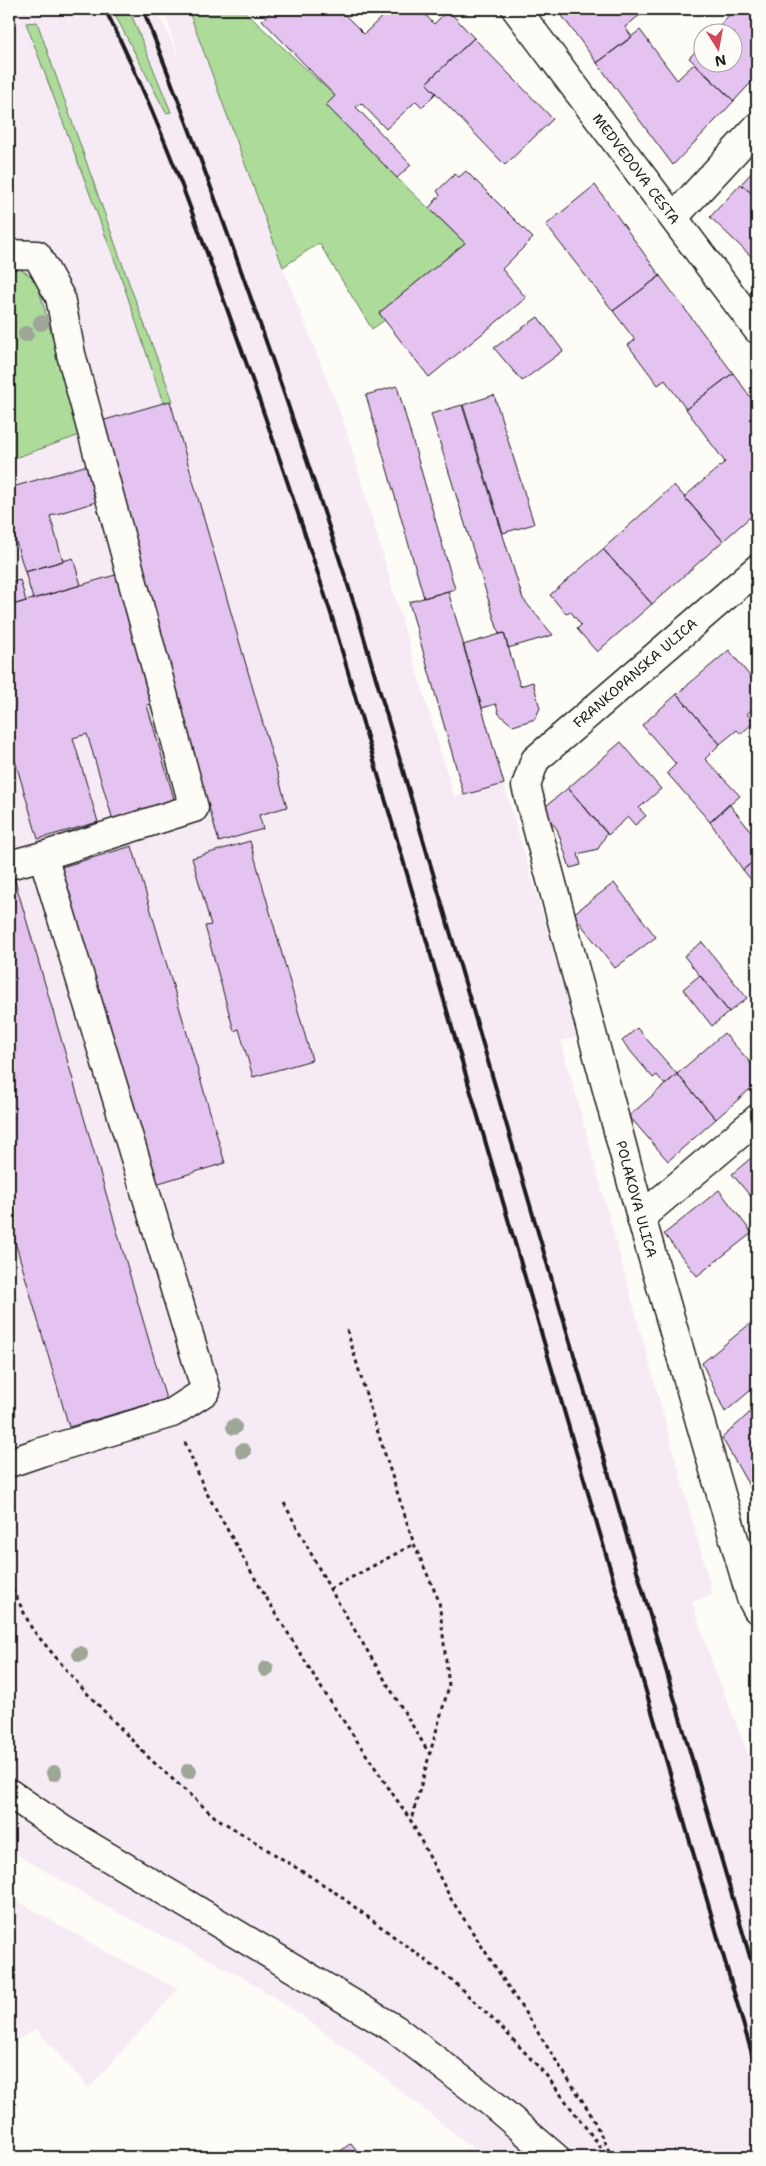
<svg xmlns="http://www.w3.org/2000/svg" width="766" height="2166" font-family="'Shantell Sans',sans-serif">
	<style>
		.built { fill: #f6ebf5 }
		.green { fill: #addb9a; stroke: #647c5b }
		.building { fill: #e4c3f0; stroke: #1c1c1c }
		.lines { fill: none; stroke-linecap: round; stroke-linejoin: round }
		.minor-casing { stroke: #1c1c1c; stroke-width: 31 }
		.path { stroke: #1c1c1c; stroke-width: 3; stroke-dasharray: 4 4; stroke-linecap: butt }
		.minor { stroke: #fdfcf7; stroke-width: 28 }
		.rail { stroke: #1c1c1c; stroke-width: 4 }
		.tree { fill: #9da697 }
		.labels { text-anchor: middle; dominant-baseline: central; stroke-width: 4.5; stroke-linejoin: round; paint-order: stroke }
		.street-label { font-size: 14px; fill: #1c1c1c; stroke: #fdfcf7 }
	</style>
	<rect width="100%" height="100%" fill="#fdfcf7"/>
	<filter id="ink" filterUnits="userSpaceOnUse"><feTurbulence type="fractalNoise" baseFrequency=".02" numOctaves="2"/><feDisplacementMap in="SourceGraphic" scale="10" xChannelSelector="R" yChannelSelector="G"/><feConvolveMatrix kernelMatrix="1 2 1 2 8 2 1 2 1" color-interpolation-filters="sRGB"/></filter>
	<g filter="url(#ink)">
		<path class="built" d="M9,9h148l23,52 -17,-52h25l95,258 62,159 109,371 50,-13 75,253 -18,4 152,554 -21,7 18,55 47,120v380h-273l-97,-77 -86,-65 -55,-36 -139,-72 -98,-57z
			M9,1896l101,58 68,35 -89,99 -53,-59 -27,16z"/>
		<path class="green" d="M112,9h17l42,103 -5,1z
			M188,9h54l93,87 -8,9 70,73 68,65 -86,70 6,7 -13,9 -53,-86 -36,24z
			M37,22l92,261 44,118 -10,2 -41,-123 -96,-257z
			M20,269l16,10 44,156 -71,25v-190z"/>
		<path class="building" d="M274,9h65l25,25 26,-25h30l14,15 14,-14 26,28 -48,45 10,10 -14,14 -6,-6 -30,28 -25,-26 -5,4 55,58 -14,13 -71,-73 9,-9 -73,-76z
			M557,9h88l1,1 -21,17 7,10 -35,26z
			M735,9h22v67l-23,25 -45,-43 15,-15v19h30v-30h-21z
			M640,30l37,50 17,-16 40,37 -61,64 -76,-102z
			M474,38l79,81 -48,46 -79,-82z
			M757,167v31l-16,-14z
			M466,171l67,67 -31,31 24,29 -97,79 -50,-64 86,-70 -36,-35 11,-13 -3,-4 18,-17 4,3z
			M741,184l16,14v64l-47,-45z
			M595,185l65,91 -47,35 -67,-86z
			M660,276l73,97 -47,36 -21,-29 -7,5 -30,-40 7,-5 -22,-29z
			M538,317l25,34 -41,30 -28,-33z
			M733,373l24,33v105l-34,30 -39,-44 41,-35 -39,-53z
			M397,386l58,203 -31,9 -58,-203z
			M494,395l40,129 -31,9 -40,-128z
			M170,401l117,406 -28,8 4,14 -44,13 -121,-420z
			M462,405l61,194 30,36 -45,13 -4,-15 -5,1 -68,-220z
			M88,465l11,36 -49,15 13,45 -38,11 -14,-47 -2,1v-38z
			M674,485l49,56 -71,63 -49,-55z
			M603,549l49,55 -55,48 -20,-23 4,-4 -11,-14 -4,3 -16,-19z
			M73,558l8,27 -48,14 -8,-27z
			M122,573l38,128 -13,4 28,97 -62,18 -26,-86 -14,4 25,84 -60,17 -29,-99v-134z
			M20,580l6,21 -17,5v-23z
			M448,591l56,193 -40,11 -55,-193z
			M504,633l16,53 13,-4 7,26 -5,11 -22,7 -14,-12 -3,-10 -14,4 -19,-63z
			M729,650l28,35v20l-10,9 7,8 -13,12 -4,-4 -17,14 -43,-50z
			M677,694l43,50 -15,15 35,37 -30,26 -43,-49 9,-9 -34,-39z
			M621,742l40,47 -22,19 7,8 -11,9 -7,-8 -20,18 -40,-47z
			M568,788l39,45 -9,16 -20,5 3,11 -11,3 -13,-39 -8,-10 -3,-13z
			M729,804l28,35v19l-14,12 -33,-48z
			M250,841l62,219 -59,17 -14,-48 -5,2 -29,-105 6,-1 -19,-67z
			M132,846l93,317 -76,23 -94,-317z
			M757,858v29l-14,-17z
			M13,874l153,525 -97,28 -60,-206v-345z
			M614,883l42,54 -41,31 -42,-54z
			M702,942l45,56 -18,14 -45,-56z
			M700,975l29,37 -17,14 -29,-37z
			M637,1028l40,46 -12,11 -8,-10 -4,3 -31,-37z
			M724,1033l33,37v13l-41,36 -39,-45z
			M677,1074l39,45 -48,42 -39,-45z
			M757,1153v51l-25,-30z
			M719,1190l33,43 -55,43 -33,-42z
			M757,1318v67l-32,27 -23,-49z
			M757,1406v91l-1,1 -34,-60z
			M351,2143l11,14h-29z"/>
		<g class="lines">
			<defs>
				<g id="minor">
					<path id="s1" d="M516,9l241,320"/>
					<path d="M674,217l83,-90"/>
					<path d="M9,254l28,1 23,42 11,57 123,454 -151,48 -34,9"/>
					<path id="s2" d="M757,569l-222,191 -9,26 115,431 110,381 6,11"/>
					<path d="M641,1217l116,-98"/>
					<path d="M9,1463l32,-11 131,-39 34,-22 -163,-535"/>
					<path d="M9,1793l54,37 332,199 92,70 68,58"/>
				</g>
			</defs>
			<use href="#minor" class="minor-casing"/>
			<path class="path" d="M347,1330l24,81 43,133 25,57 10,85 -38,134
				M185,1442l20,48 53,94 64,105 89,132 40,78 138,212 23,46
				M284,1503l46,86 99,164
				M9,1582l23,47 48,57 70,73 65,58 117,73 121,91 50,48 43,46 62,82
				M330,1589l84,-45"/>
			<use href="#minor" class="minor"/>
			<path class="rail" d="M105,9c47,93 81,185 116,283 39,108 76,216 111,325l425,1454
				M143,9c78,198 148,399 213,601l401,1371"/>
		</g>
		<g class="tree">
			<circle cx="41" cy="323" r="8"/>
			<circle cx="26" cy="334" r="8"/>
			<circle cx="234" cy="1427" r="8"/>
			<circle cx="243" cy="1451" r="8"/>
			<circle cx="80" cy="1654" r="8"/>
			<circle cx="266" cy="1669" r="8"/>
			<circle cx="189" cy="1771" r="8"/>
			<circle cx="54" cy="1773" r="8"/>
		</g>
	</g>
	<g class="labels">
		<g class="street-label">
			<text stroke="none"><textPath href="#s1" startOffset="200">MEDVEDOVA CESTA</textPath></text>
			<text transform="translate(635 673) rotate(-41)">FRANKOPANSKA ULICA</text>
			<text stroke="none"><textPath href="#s2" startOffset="748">POLAKOVA ULICA</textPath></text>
		</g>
	</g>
	<rect width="766" height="2166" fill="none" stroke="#fdfcf7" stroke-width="30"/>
	<rect x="15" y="15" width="736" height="2136" fill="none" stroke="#1c1c1c" stroke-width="2" filter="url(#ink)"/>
	<g transform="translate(718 48) rotate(169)"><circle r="24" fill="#fdfcf7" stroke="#a3a29f"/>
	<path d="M0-4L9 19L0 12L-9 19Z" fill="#d1495b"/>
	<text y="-8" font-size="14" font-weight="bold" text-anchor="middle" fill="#1c1c1c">N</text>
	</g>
</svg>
